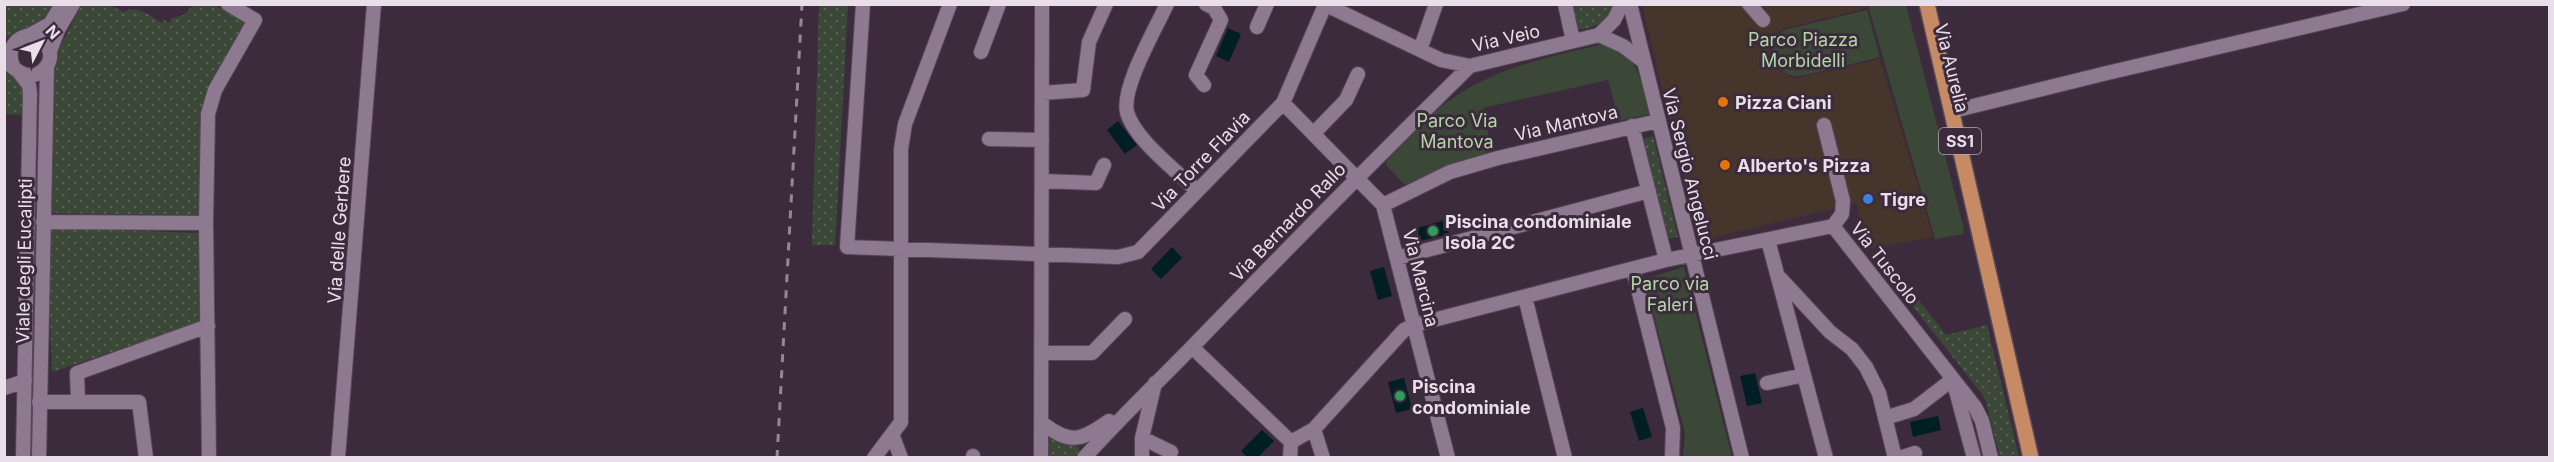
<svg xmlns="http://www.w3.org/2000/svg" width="2554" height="462" font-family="Inter,sans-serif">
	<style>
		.commercial { fill: #46352b }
		.grass { fill: url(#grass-dots) }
		.park { fill: #3b4737 }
		.water { fill: #001f24 }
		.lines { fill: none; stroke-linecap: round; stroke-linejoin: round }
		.minor-casing { stroke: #564857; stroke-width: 16 }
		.major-casing { stroke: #564857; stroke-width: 18 }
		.minor { stroke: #8e7a90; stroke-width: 14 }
		.major { stroke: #c68a65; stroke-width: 15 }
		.rail { stroke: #958796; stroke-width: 3; stroke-dasharray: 8 8; stroke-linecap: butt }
		.food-dot { fill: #e8710a; stroke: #3c2b3d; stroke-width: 2 }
		.shop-dot { fill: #3f7fe0; stroke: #3c2b3d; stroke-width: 2 }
		.leisure-dot { fill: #2e9e5b; stroke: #3c2b3d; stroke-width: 2 }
		.labels { text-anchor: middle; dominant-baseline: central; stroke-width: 6; stroke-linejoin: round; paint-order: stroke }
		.shield { fill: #3c2b3d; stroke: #b5a8b6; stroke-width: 1.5 }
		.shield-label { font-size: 16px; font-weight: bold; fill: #e9deea }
		.street-label { font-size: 18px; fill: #e9deea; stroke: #3c2b3d }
		.park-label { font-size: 18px; fill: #b2d7a5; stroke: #3c2b3d }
		.poi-label { font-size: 18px; font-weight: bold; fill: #e9deea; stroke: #3c2b3d; text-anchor: start }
	</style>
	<defs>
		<pattern id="grass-dots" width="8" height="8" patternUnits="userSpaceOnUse" patternTransform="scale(1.5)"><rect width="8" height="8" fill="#3b4737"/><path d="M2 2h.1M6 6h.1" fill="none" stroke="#576154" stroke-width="1.8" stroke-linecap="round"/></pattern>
	</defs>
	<rect width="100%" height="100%" fill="#3c2b3d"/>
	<path class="commercial" d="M1642,5h224l1,3 -85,21 -9,8 -3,15 4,13 7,7 13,7 86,-20 53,178 -64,12 -13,-46 -157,38z"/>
	<path class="grass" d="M5,5h50l-17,19 -33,14z
		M81,5h28l15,7c13,-8 26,4 38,11l2,-3 5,3 3,-5 12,-3 9,-10h22l29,17v5l-32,57 -12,127 -3,4 -149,-2 4,-135 5,-25z
		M819,5h29l-13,240h-23z
		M1571,5h45c-9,17 -21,23 -40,25z
		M4,65l21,23 -2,27 -18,-1z
		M1653,136l25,101 -11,2 -24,-100z
		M52,228l149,5 3,88 -152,51 -5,-139 2,-4z
		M1896,271l50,64 41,-10 32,132h-19l-14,-55 -4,-8 -93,-118z
		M1053,437l24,9 3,4 -6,7h-27v-16z"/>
	<path class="park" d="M1868,5h38l58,224 -1,5 -28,5z
		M1867,10l13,47c-14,3 -78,21 -86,19 -10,-2 -18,-9 -20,-18 -3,-12 0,-19 10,-28z
		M1599,45c39,0 43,40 50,69l-30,7 -11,-41 -125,28 9,43 -34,11 -46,23 -8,-1 -18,-19c1,-13 16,-23 25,-32 58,-58 111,-70 188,-88z
		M1684,267l48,190h-49l2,-24 -41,-154z"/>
	<path class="water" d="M1228,28l13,6 -12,28 -13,-6z
		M1118,121l19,24 -12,9 -18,-24z
		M1446,220l3,14 -29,7 -3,-13z
		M1172,247l10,11 -21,21 -10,-10z
		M1384,267l8,29 -14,4 -8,-29z
		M1755,373l7,30 -15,3 -7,-30z
		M1404,378l8,31 -16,4 -8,-31z
		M1643,408l9,29 -13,4 -9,-29z
		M1938,416l3,14 -28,7 -3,-15z
		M1262,430l12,11 -16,16h-11l-6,-6z"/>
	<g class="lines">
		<defs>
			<path id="minor" d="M863,4l-16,243 271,10 20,-5 145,-149 42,-98
				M1167,4c-11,24 -46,84 -40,108 7,27 50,59 70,79
				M1324,4l117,56 29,6 129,-31 15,-15 8,-16
				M1565,4l8,37
				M1630,4l112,454
				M1749,4l14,16
				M1257,27l10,-23
				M30,35l20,-11 12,-20
				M1599,35l24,11 20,15
				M1420,50l16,-46
				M50,51l8,-21 15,-26
				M981,52l18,-48
				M4,61c7,3 12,11 20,13 16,6 32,-12 24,-27 -10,-24 -47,-8 -35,19
				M18,71l11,14 1,8 -7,365
				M1204,85l-8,-10 25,-55 -7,-12 -8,-4
				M1042,93l41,-3 6,-48 17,-38
				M1283,103l100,102 65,253
				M1953,111l154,-38 296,-69
				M1824,125l19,76 -1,13 -9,12
				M1632,126l34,134
				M1314,133l32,-33 12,-26
				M989,139l53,1
				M1042,181l54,2 8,-18
				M1383,205l67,-33 48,-14 160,-37
				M43,222l163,1
				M1768,240l58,218
				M1397,258l252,-67
				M1633,269l40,159 -1,30
				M1780,278l50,54 22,17 14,18 13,26 16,65
				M1525,297l40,161
				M1192,347l99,95
				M1041,353h51l33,-34
				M1767,383l37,-8
				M1955,387l19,71
				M4,388l21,-7
				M78,401l-1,-28 131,-47
				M39,402h100l7,56
				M1885,418l29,-9 39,-30
				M1041,422c29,23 40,19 68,-1
				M1314,429l90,-99 10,-5 252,-65 167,-34 142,181 7,14 9,37
				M892,434l9,24
				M1142,438l29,14
				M973,456v2
				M39,458l8,-392
				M209,458l-3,-235 2,-109 7,-24 40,-70 -27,-16
				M338,458l36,-454
				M874,458l27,-36v-273l4,-25 45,-120
				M1041,458l1,-454
				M1084,458c36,-40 74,-76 111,-114 91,-94 182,-187 275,-278
				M1142,458v-20l13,-55
				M1290,458l1,-16 23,-13 9,29
				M1900,458l15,-5"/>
			<path id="major" d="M1927,4l104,454"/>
		</defs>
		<use href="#minor" class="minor-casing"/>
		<use href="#major" class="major-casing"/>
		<use href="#minor" class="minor"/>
		<use href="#major" class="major"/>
		<path class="rail" d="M777,458l25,-454"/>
	</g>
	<g class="food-dot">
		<circle cx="1723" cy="102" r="6"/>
		<circle cx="1725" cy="165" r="6"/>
	</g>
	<circle class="shop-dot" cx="1868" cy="199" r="6"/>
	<g class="leisure-dot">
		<circle cx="1433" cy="231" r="6"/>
		<circle cx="1400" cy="396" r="6"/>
	</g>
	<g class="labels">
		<rect class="shield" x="1939" y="128" width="42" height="26" rx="4.5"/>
		<g class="shield-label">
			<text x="1960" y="141">SS1</text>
		</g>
		<g class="street-label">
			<text transform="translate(1506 38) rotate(-13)">Via Veio</text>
			<text transform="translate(1952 68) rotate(76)">Via Aurelia</text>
			<text transform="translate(1566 123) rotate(-13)">Via Mantova</text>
			<text transform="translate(1201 161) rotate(-46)">Via Torre Flavia</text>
			<text transform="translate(1690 174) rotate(76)">Via Sergio Angelucci</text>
			<text transform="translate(1288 222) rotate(-46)">Via Bernardo Rallo</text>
			<text transform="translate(339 230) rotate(-86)">Via delle Gerbere</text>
			<text transform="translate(24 261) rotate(-89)">Viale degli Eucalipti</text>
			<text transform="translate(1885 263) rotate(52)">Via Tuscolo</text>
			<text transform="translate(1421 278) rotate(76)">Via Marcina</text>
		</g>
		<g class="park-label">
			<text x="1803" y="39">Parco Piazza<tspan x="1803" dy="21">Morbidelli</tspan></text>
			<text x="1457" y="120">Parco Via<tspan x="1457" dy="21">Mantova</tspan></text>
			<text x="1670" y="283">Parco via<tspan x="1670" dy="21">Faleri</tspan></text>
		</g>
		<g class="poi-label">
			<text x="1735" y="102">Pizza Ciani</text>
			<text x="1737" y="165">Alberto's Pizza</text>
			<text x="1880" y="199">Tigre</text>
			<text x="1445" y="221">Piscina condominiale<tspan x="1445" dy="21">Isola 2C</tspan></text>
			<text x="1412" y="386">Piscina<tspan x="1412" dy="21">condominiale</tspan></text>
		</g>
	</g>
	<rect width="2554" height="462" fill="none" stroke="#e9deea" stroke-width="12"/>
	<g transform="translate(42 42) rotate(48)" stroke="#3c2b3d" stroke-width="4.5" paint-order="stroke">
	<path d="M0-4.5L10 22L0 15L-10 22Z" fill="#e9deea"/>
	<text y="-9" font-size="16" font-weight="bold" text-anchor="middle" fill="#e9deea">N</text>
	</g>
</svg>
